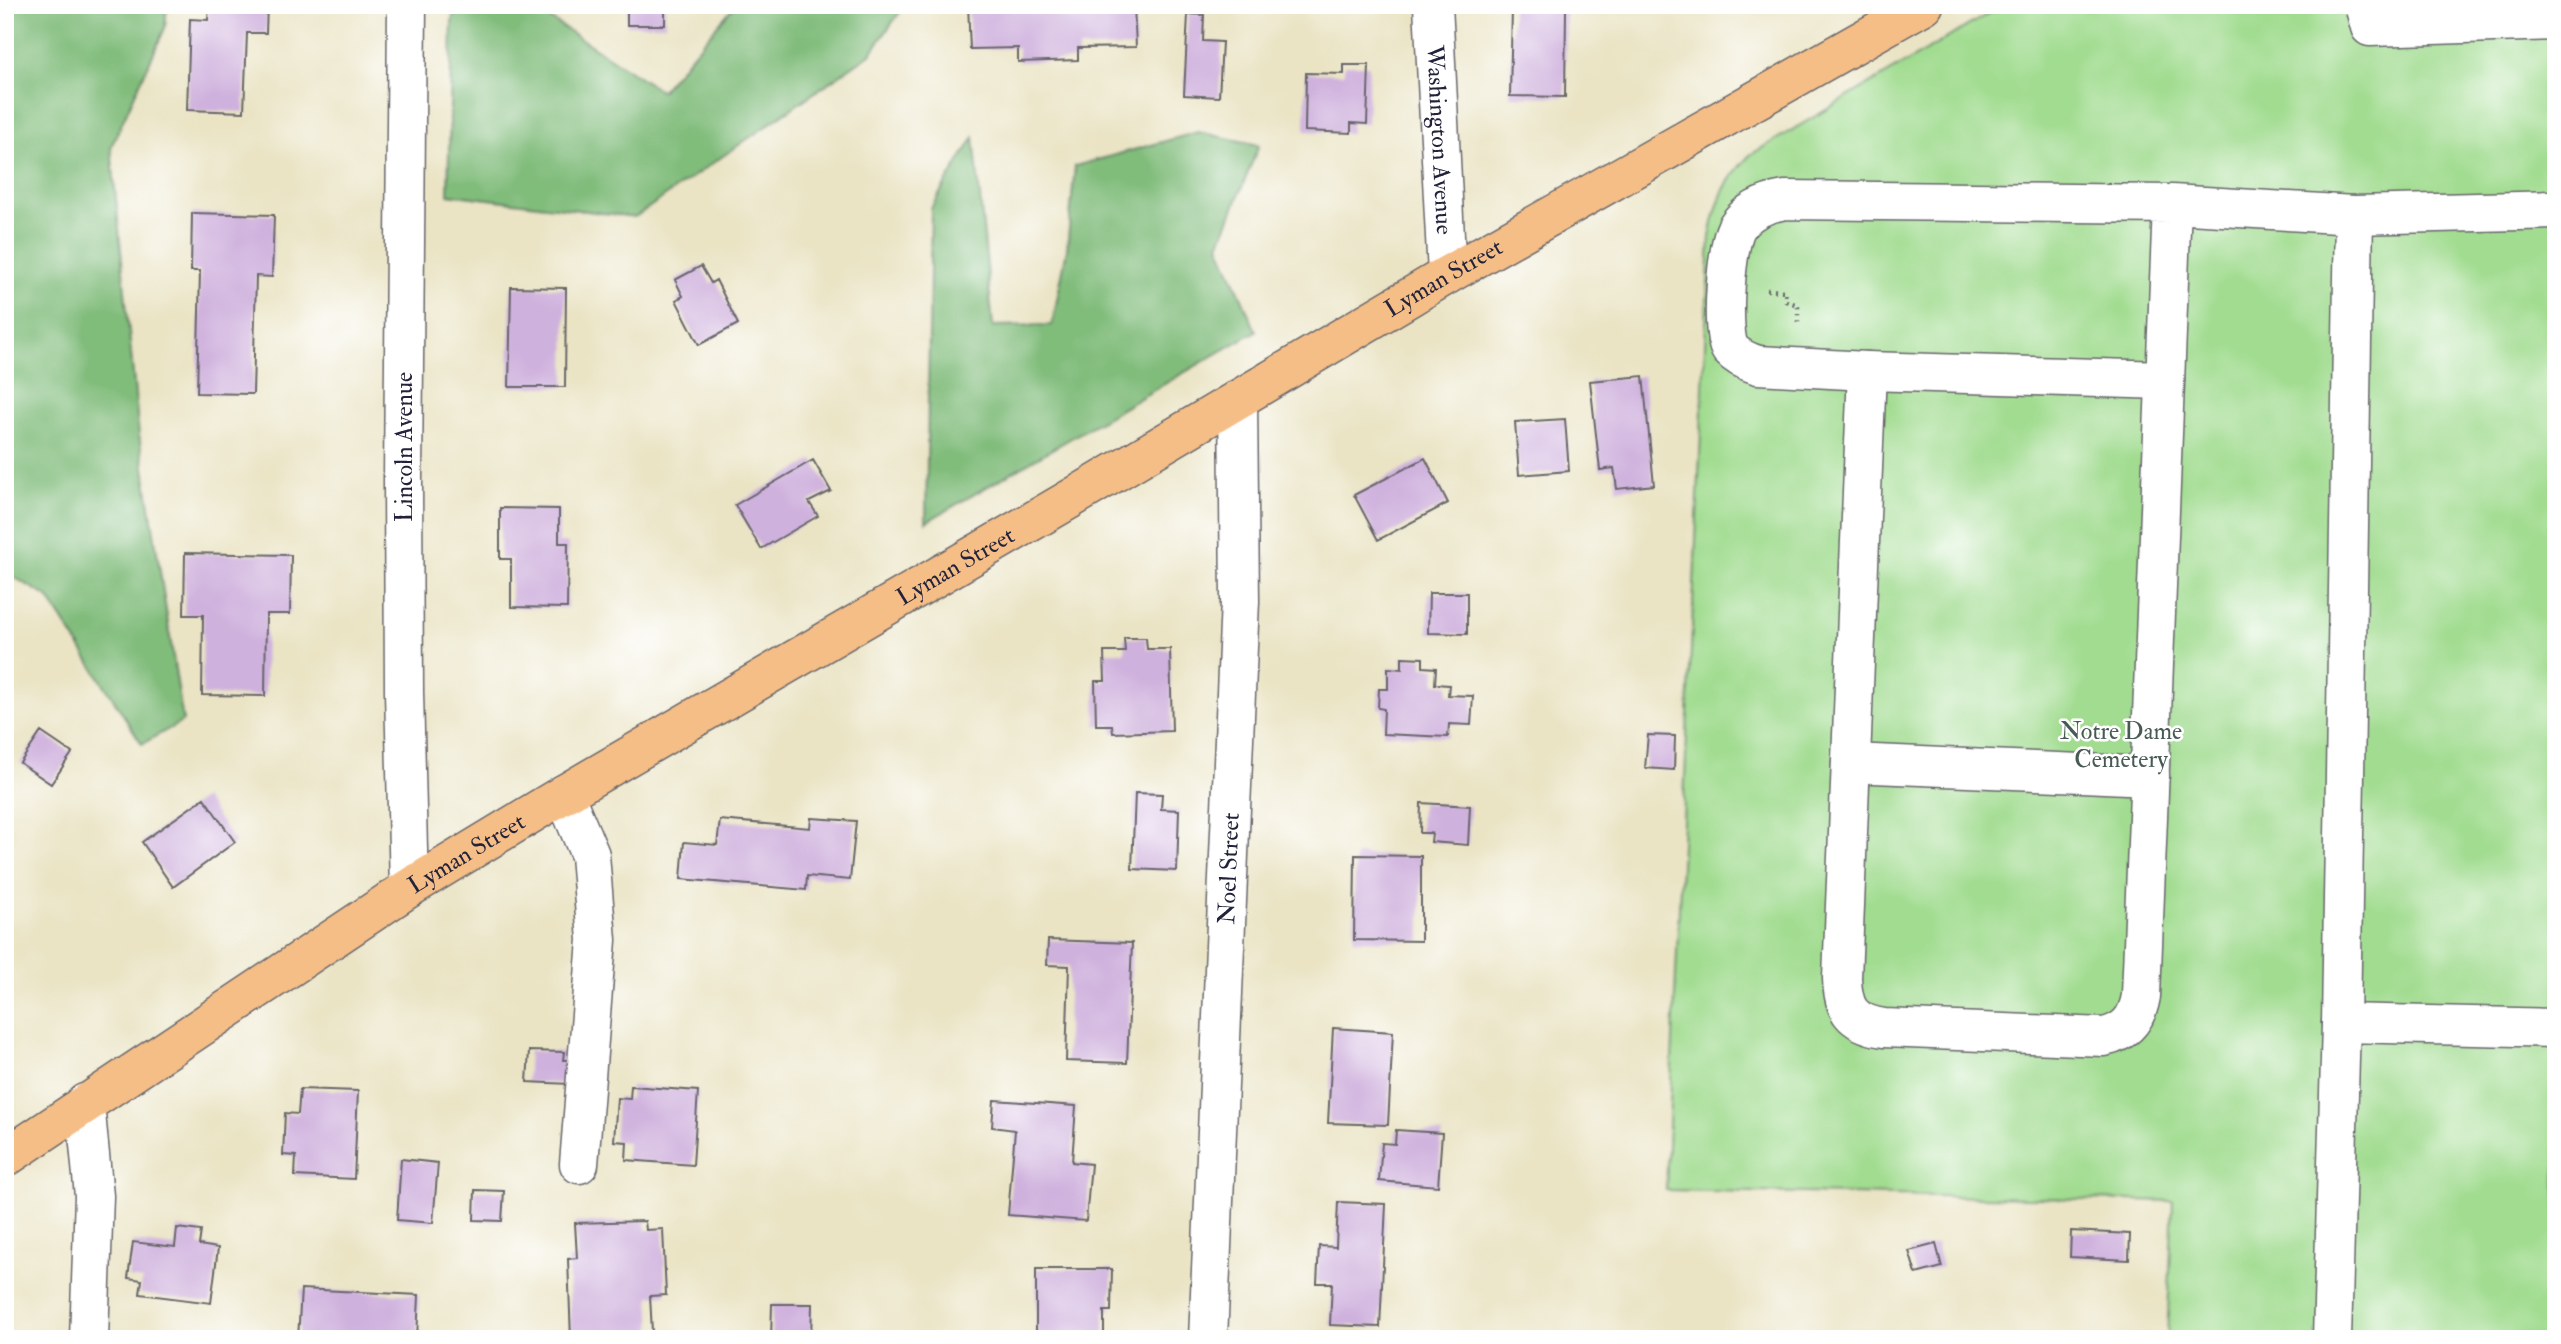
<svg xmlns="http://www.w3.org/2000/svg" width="2561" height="1344" font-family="'IM FELL Double Pica',serif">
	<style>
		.green { fill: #a1dc90; stroke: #627f66; stroke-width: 2 }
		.forest { fill: #80bc7a; stroke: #516f5a; stroke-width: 2 }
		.building { fill: #cfb1dd }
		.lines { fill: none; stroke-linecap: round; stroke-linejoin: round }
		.minor-casing { stroke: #68666b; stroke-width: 41 }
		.major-casing { stroke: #68666b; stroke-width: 41 }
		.path { stroke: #68666b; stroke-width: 4.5; stroke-dasharray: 2 5; stroke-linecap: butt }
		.minor { stroke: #fff; stroke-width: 38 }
		.major { stroke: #f6be87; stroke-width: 38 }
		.labels { text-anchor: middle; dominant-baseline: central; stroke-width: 5; stroke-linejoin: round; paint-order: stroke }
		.street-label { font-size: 24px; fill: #22223b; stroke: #fff }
		.park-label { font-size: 24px; fill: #485a54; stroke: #fff }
	</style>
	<rect width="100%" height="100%" fill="#fff"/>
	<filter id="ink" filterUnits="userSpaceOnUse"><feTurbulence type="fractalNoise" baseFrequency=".0143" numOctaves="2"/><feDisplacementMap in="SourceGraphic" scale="14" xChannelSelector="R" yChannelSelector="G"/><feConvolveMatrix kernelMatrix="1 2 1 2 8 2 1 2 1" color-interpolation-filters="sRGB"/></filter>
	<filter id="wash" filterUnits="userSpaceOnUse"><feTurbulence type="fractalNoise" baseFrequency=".00686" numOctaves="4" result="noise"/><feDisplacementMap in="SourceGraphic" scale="28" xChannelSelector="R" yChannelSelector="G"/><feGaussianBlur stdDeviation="1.57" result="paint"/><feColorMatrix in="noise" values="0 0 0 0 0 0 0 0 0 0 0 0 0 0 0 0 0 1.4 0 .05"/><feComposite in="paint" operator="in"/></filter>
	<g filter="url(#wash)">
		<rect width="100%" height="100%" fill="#eae4c5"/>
		<path class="green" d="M2003,5h553v1334h-389l6,-138 -507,-11 44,-953c7,-37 13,-54 40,-82z"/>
		<path class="forest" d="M5,5h162l-2,23 -54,119 28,288 44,286 -41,23 -94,-147 -43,-25z
			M455,5h74l132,86 74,-86h170l-35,49 -235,163 -187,-23 4,-172z
			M1198,132l61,13 -40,100 37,86 -330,191 5,-314 43,-71 19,189 59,-1 15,-76 8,-83z"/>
		<g id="blocks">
			<path class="building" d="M209,5h58l-1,28h-19l-3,79 -57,-2 3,-91 18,1z
				M627,5h38v20h-38z
				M968,5h166l2,42 -58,1v12l-60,2v-14l-48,1z
				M1512,9h54l-1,88 -55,-1z
				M1188,14l16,1 -1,26 19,1 -3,55 -35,-2z
				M1344,65h25l-2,59 -16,-1v10l-46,-2 1,-58 38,1z
				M192,213l82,2 -2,62 -16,-1 -3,118 -56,-1 3,-122h-9z
				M701,266l10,17 5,-3 22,44 -39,21 -23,-45 7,-4 -8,-16z
				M511,287l55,1 -1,99h-56z
				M1643,376l11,109 -37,4 -3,-21 -14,2 -10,-89z
				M1565,419l4,52 -50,4 -4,-53z
				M1425,458l23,45 -70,37 -24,-45z
				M813,460l18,31 -22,11 9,14 -57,33 -26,-44z
				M500,508l59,1v34h9l-1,65 -56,-1v-48h-11z
				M185,553l106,2 -1,59h-24l-1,82 -63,-1 1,-80h-19z
				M1429,593h38v41l-39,-1z
				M1124,638h22l1,11h23l2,82 -59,2 -1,-8h-16l-1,-44h10l-1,-29h21z
				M1402,657l21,1v9l13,1 -1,16 14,1 -1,10 25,1 -2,29 -22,-1 -1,13 -65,-3 1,-25 -6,-1 1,-19h9v-21l14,1z
				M41,732l31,21 -21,31 -31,-21z
				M1648,735l27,1 -1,34 -29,-2z
				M1135,793l27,1 -1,15 18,1 -2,61 -45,-2z
				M204,798l31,44 -62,45 -31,-45z
				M1421,803l49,3 -2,39 -37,-3 1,-9h-12z
				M811,818l45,3 -6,59 -43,-4 -1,14 -125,-11 3,-37 33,3 3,-25 90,8z
				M1355,855l66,1v85l-67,-1z
				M1048,940l84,3 -5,120 -61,-2 3,-95 -22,-1z
				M1333,1028l60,4 -5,93 -60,-2z
				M529,1051l35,1 -1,8h8l-1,24 -43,-2z
				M631,1086l67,5 -5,74 -67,-5 1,-18 -13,-1 3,-43 13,1z
				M300,1089l58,2 -4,88 -59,-3 1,-20 -13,-1 2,-42 13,1z
				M994,1100l82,6 -4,56 19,2 -5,57 -78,-6 7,-85 -23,-3z
				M1396,1130l46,3 -4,53 -59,-5 3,-38 13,1z
				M401,1159l37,4 -5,60 -36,-3z
				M475,1190l29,1 -2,30 -28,-1z
				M1338,1202l48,2 -6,123 -50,-2 2,-42h-15l2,-37 17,1z
				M645,1221l1,9 17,-1 3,66 -16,1 2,36h-8l1,7h-74l-3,-80 9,-1 -2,-35z
				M177,1228l24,3 -2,14 19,3 -7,55 -71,-9 2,-14 -14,-2 5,-36 42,5z
				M2071,1231l59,3 -1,26 -59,-3z
				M1936,1244l6,23 -26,7 -7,-23z
				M1036,1269h76l-1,42h-7v28h-68z
				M301,1289l118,6 -2,44h-119z
				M772,1304h40l-1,35h-40z"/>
		</g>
	</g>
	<g filter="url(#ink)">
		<use href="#blocks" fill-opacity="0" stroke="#68666b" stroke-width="2"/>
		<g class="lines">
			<defs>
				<g id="minor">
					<path d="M407,5l-4,474 1,213 5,196"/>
					<path id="s1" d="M1433,5l14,270"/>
					<path d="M2364,5l6,22 186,-6"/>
					<path d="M2172,204l-31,792c-4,23 -14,36 -37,41l-220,-9c-33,-5 -41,-19 -42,-50l25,-607 -109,-6c-10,-3 -21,-8 -28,-16 -10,-16 -4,-109 8,-124 11,-15 29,-22 47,-25l387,4 182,11 -13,808 215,5"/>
					<path d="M2354,215l202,-5"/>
					<path d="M1867,371l298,9"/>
					<path d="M1851,763l299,13"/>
					<path d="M564,794l26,61 7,85 -18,224"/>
					<path d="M85,1103l9,93 -5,143"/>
					<path id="s2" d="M1208,1339l32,-738 -2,-202"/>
					<path d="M2332,1339l9,-316"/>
				</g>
				<g id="major">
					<path id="s3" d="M5,1158l404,-270 155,-94 503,-293 380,-226 477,-270"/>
				</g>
			</defs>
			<use href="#minor" class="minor-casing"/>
			<use href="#major" class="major-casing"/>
			<path class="path" d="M1767,290l18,1 1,10 12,4v20"/>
			<use href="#minor" class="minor"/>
			<use href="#major" class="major"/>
		</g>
	</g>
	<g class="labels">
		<g class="street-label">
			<text stroke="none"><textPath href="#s1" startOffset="135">Washington Avenue</textPath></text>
			<text stroke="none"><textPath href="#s3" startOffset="1687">Lyman Street</textPath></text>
			<text transform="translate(404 447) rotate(-90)">Lincoln Avenue</text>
			<text stroke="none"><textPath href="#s3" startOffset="1120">Lyman Street</textPath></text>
			<text stroke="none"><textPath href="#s3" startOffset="553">Lyman Street</textPath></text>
			<text stroke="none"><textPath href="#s2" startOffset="471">Noel Street</textPath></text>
		</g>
		<g class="park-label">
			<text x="2121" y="731">Notre Dame<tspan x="2121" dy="28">Cemetery</tspan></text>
		</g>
	</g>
	<rect width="2561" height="1344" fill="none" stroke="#fff" stroke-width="28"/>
</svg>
